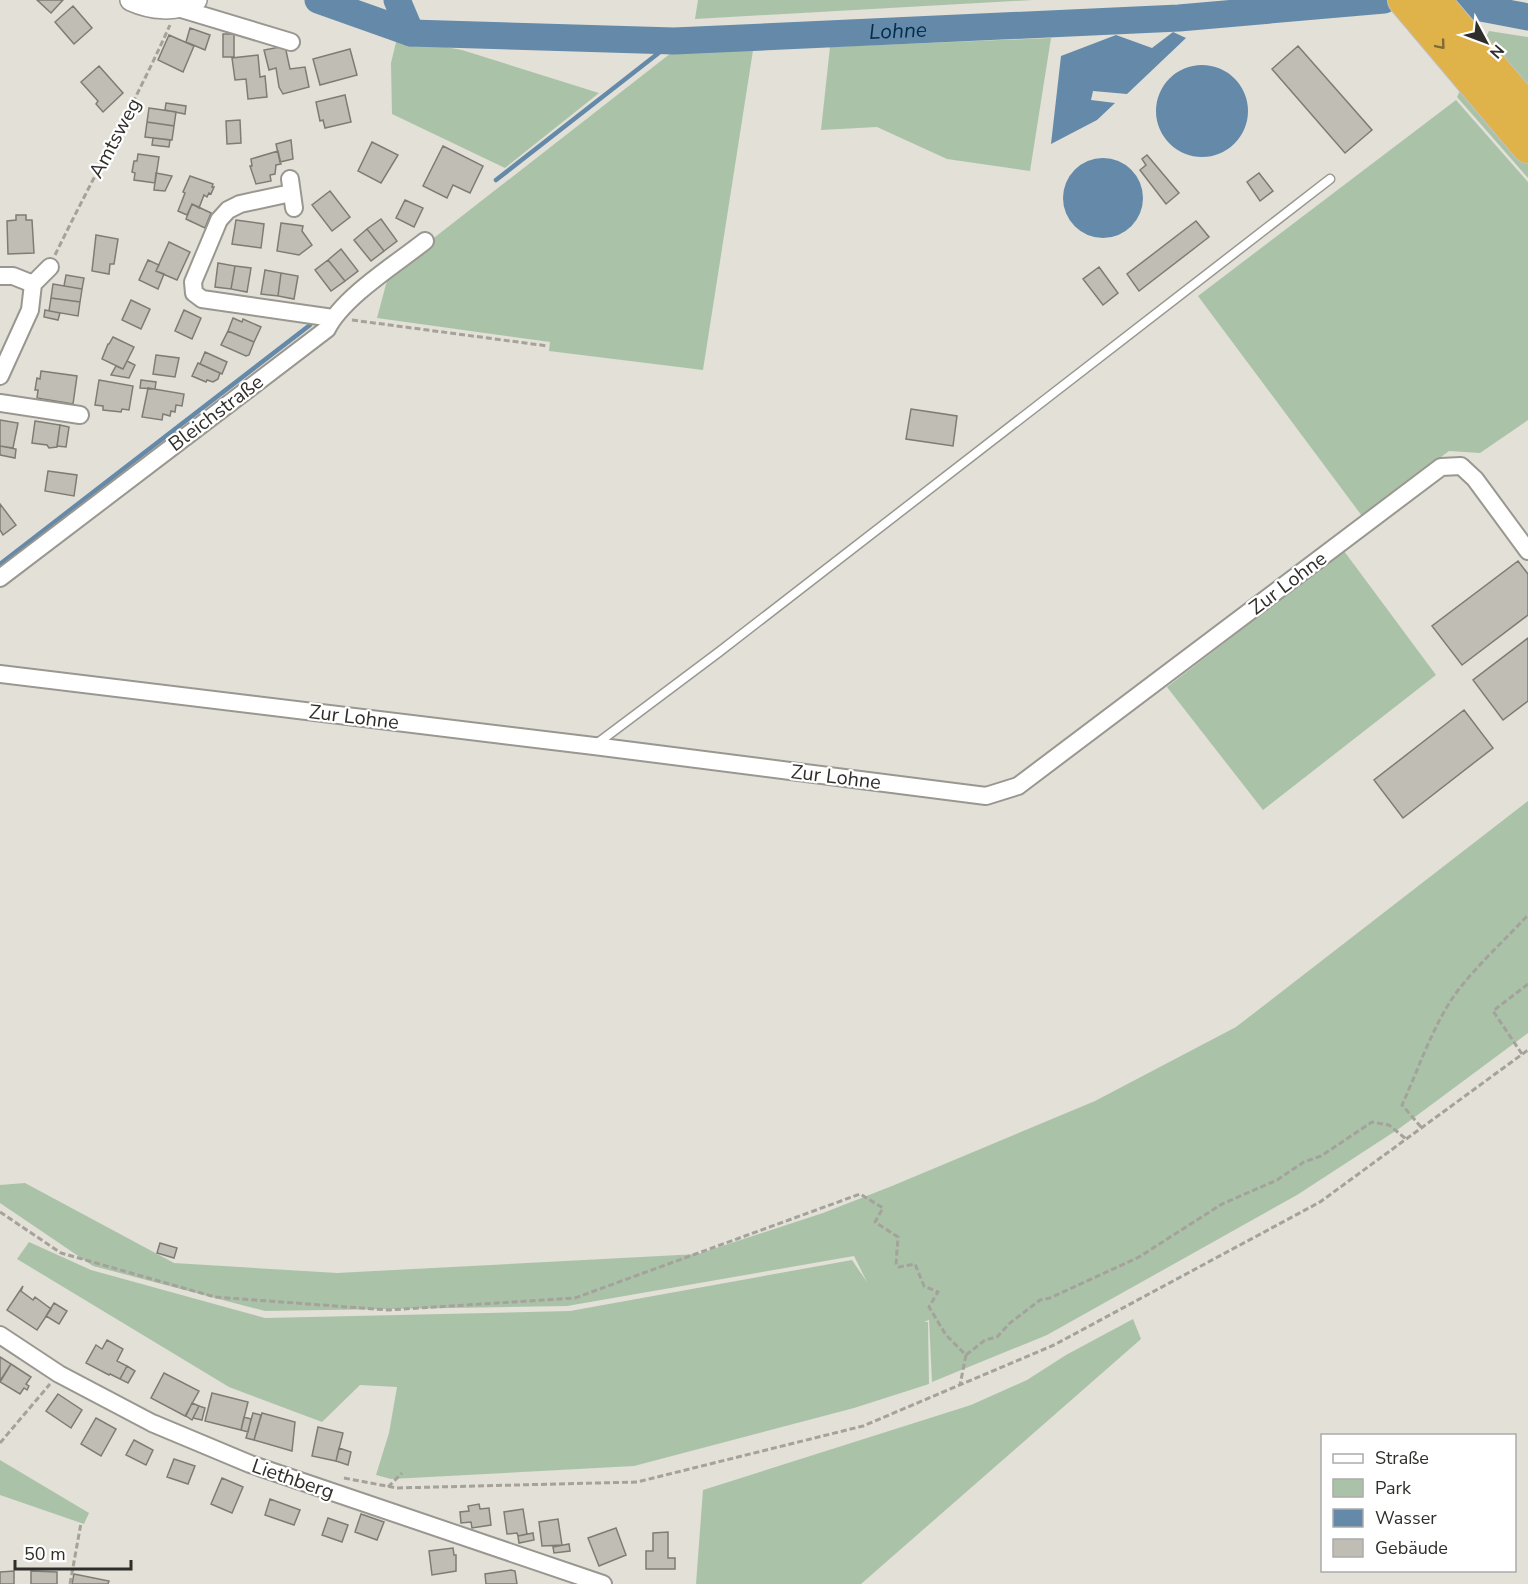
<svg xmlns="http://www.w3.org/2000/svg" width="1528" height="1584" font-family="'Nunito Sans',sans-serif">
	<style>
		.green { fill: #aac3a8 }
		.water { fill: #6489a9 }
		.lines { fill: none; stroke-linecap: round; stroke-linejoin: round }
		.stream { stroke: #6489a9; stroke-width: 4.5 }
		.river { stroke: #6489a9; stroke-width: 27 }
		.building { fill: #c0bdb5; stroke: #7e7c74; stroke-width: 1.5 }
		.service-casing { stroke: #99978f; stroke-width: 11 }
		.minor-casing { stroke: #99978f; stroke-width: 20 }
		.tertiary-casing { stroke: #99978f; stroke-width: 24 }
		.motorway-casing { stroke: #c1c0bf; stroke-width: 34 }
		.path { stroke: #a4a29b; stroke-width: 3; stroke-dasharray: 6 3; stroke-linecap: butt }
		.service { stroke: #fff; stroke-width: 8 }
		.minor { stroke: #fff; stroke-width: 16 }
		.tertiary { stroke: #fff; stroke-width: 21 }
		.motorway { stroke: #e0b34a; stroke-width: 32 }
		.oneway { stroke: #7f6a38 }
		.labels { text-anchor: middle; dominant-baseline: central; stroke-width: 4.5; stroke-linejoin: round; paint-order: stroke }
		.street-label { font-size: 20px; fill: #2f2e2a; stroke: #fff }
		.water-label { font-size: 21px; font-style: italic; fill: #002e4d; stroke: #fff }
	</style>
	<rect width="100%" height="100%" fill="#e2e0d7"/>
	<path class="green" d="M698,0h335l-338,19z
		M1489,31l39,6v141l-71,-81z
		M397,38l65,12 137,43 -94,75 -113,-54 -1,-51z
		M1051,38l-21,133 -83,-12 -70,-32 -56,3 9,-83z
		M754,44l-51,326 -154,-19 1,-9 -173,-24 12,-45 291,-227z
		M1456,100l72,82v238l-48,33 -31,-2 -87,65 -164,-220z
		M1344,551l92,124 -173,135 -96,-123z
		M1528,801v232l-128,95 -103,67 -250,140 -115,47 -3,-62 -5,2h4l1,62 -75,24 -220,58 -243,13 -15,-4 13,-42 8,-46 -37,-2 -38,37 -93,-35 -212,-128 12,-17 62,28 174,48 305,-7 282,-51 15,22 -13,-26 -287,50 -302,5 -172,-45 -93,-63v-18l25,-2 149,80 163,10 361,-19 125,-41 69,-27 203,-85 141,-74z
		M1133,1319l8,20 -280,245h-165l7,-94 268,-85 56,-25 39,-25z
		M0,1460l89,53 -5,11 -84,-29z"/>
	<path class="water" d="M1173,32l13,6 -59,56 -34,-3 -2,9 24,3 -18,17 -46,24 10,-88 55,-21 36,13z
		M1156 111a46 46 0 1 1 92 0a46 46 0 1 1-92 0Z
		M1063 198a40 40 0 1 1 80 0a40 40 0 1 1-80 0Z"/>
	<g class="lines">
		<path class="stream" d="M496,180l178,-139
			M0,564l310,-239"/>
		<g class="river">
			<path id="s1" d="M318,0l93,33 263,8 505,-23 205,-18"/>
			<path d="M397,0l14,33"/>
			<path d="M1439,0l89,17"/>
		</g>
	</g>
	<path class="building" d="M37,0h26l-12,13z
		M73,6l19,22 -18,16 -19,-22z
		M190,28l20,7 -5,15 -19,-8z
		M223,34h11v23h-11z
		M169,35l25,11 -11,26 -25,-12z
		M285,46l5,23 15,-2 4,20 -26,7 -4,-7 -3,-19 -7,2 -5,-20z
		M1298,46l74,84 -27,23 -73,-84z
		M350,49l7,26 -37,10 -7,-26z
		M258,55l2,22 5,-1 2,21 -19,2 -2,-20 -11,1 -3,-22z
		M99,66l24,27 -20,19 -7,-8 2,-3 -17,-19z
		M345,95l6,27 -26,6 -2,-8 -3,1 -4,-19z
		M166,103l20,3 -1,8 -20,-4z
		M149,108l27,4 -2,14 -27,-4z
		M240,120l1,23 -14,1 -1,-23z
		M147,122l27,4 -2,14 -27,-3z
		M153,138l17,2 -1,7 -17,-2z
		M291,140l2,19 -13,3 -4,-18z
		M372,142l26,13 -17,28 -23,-12z
		M443,146l40,20 -13,27 -17,-8 -6,13 -24,-12z
		M278,151l3,13 -5,1 -1,9 -5,1 1,6 -15,3 -6,-18h2l-1,-7z
		M138,154l21,3 -4,26 -21,-3 1,-7 -3,-1 2,-11h3z
		M1147,155l32,38 -13,11 -26,-34 6,-5 -4,-6z
		M156,173l16,3 -7,15 -11,-1z
		M1259,173l14,18 -13,10 -13,-19z
		M190,176l23,8 -1,3h2l-3,7 -2,-1 -2,4 -3,-2 -5,13 -7,-4 -5,11 -9,-4 7,-18 -2,-1z
		M330,191l20,26 -18,14 -20,-26z
		M405,200l18,8 -9,19 -18,-9z
		M192,204l19,9 -6,15 -19,-9z
		M16,215h10v5h6l2,33 -26,1 -1,-33 9,-1z
		M381,219l16,22 -13,10 -17,-22z
		M236,220l28,4 -3,24 -29,-4z
		M1196,221l13,16 -70,54 -12,-17z
		M281,223l22,3 -1,5 10,14 -13,10 -22,-4z
		M367,229l17,22 -13,10 -17,-21z
		M96,235l22,4 -4,25h-4l-1,10 -17,-3z
		M169,242l21,10 -13,28 -21,-9z
		M341,249l17,22 -13,10 -17,-21z
		M148,260l11,5 -3,6 8,3 -6,15 -19,-9z
		M328,260l17,21 -14,10 -16,-21z
		M218,263l17,3 -4,23 -16,-2z
		M235,266l16,2 -4,24 -16,-3z
		M1099,267l19,26 -15,12 -20,-26z
		M265,270l16,3 -3,23 -17,-2z
		M281,273l17,3 -4,23 -16,-3z
		M66,275l18,3 -2,11 -18,-3z
		M53,284l29,5 -2,13 -29,-4z
		M51,298l29,4 -2,14 -29,-5z
		M131,300l19,9 -9,20 -19,-9z
		M45,310l15,3 -2,7 -14,-3z
		M184,310l17,8 -9,21 -17,-8z
		M233,318l9,4 1,-3 18,8 -7,15 -26,-11z
		M228,331l26,11 -5,13 -3,1 -25,-11z
		M113,337l21,10 -11,22 -21,-10 6,-15h1z
		M205,352l22,10 -5,12 -22,-10z
		M156,355l23,3 -4,19 -22,-3z
		M127,361l8,4 -6,13 -18,-3 5,-9 7,3z
		M198,363l22,10 -2,6 -5,3 -6,-2 -1,2 -14,-6z
		M41,371l36,5 -4,28 -36,-6 1,-8h-3l2,-12 3,1z
		M99,380l34,6 -4,24 -7,-1 -1,3 -18,-2v-4l-8,-1z
		M141,380l15,2 -1,7 -15,-1z
		M148,388l36,6 -2,12 -6,-1 -1,7 -4,-1 -1,5 -7,-2 -1,6 -20,-3z
		M911,409l46,7 -4,30 -47,-7z
		M0,420l18,3 -5,25 -13,-2z
		M35,421l25,4 -3,22 -8,1 -2,-3 -15,-2z
		M60,425l9,2 -3,20 -9,-1z
		M0,446l16,3 -1,9 -15,-3z
		M48,471l29,4 -3,21 -29,-5z
		M0,504l16,21 -13,10 -3,-5z
		M1518,561l10,13v41l-66,50 -30,-39z
		M1528,638v63l-25,19 -30,-40z
		M1464,710l29,38 -90,70 -29,-38z
		M160,1243l17,5 -3,10 -17,-5z
		M23,1286l-2,5 12,9 2,-3 16,12 -14,21 -30,-20z
		M54,1303l13,8 -8,13 -13,-8z
		M107,1340l16,9 -6,12 10,5 -7,13 -10,-5 -1,1 -23,-12 10,-18 6,4z
		M0,1357l11,7 -11,17z
		M11,1364l20,13 -5,7 3,2 -2,4 -3,-2 -4,6 -20,-12z
		M127,1366l8,5 -7,12 -8,-4z
		M164,1373l35,18 -14,25 -34,-18z
		M212,1393l36,9 -7,28 -36,-9z
		M58,1394l24,16 -11,18 -25,-17z
		M192,1403l7,3 -7,14 -6,-4z
		M199,1406l6,2 -3,12 -9,-2z
		M253,1413l8,2 -7,25 -8,-2z
		M262,1413l33,9 -3,29 -38,-11z
		M244,1417l7,2 -3,13 -7,-2z
		M96,1418l20,11 -15,27 -20,-12z
		M318,1427l25,6 -7,28 -24,-5z
		M134,1440l19,10 -7,15 -20,-10z
		M339,1448l12,4 -3,13 -12,-4z
		M174,1459l21,7 -7,18 -21,-7z
		M222,1478l21,9 -11,26 -21,-9z
		M270,1499l30,11 -6,15 -29,-10z
		M479,1504l1,5 9,-1 2,17 -19,3 -1,-6 -10,1 -1,-11 9,-1 -1,-5z
		M523,1509l4,25 -9,2 -1,-3 -10,1 -3,-22z
		M361,1514l23,8 -7,18 -22,-8z
		M328,1518l20,7 -6,17 -20,-7z
		M558,1519l4,26 -20,1 -3,-24z
		M616,1528l10,27 -27,11 -11,-28z
		M668,1532v26h7v11h-29v-18h7v-18z
		M533,1533l1,7 -15,3 -1,-7z
		M569,1544l1,7 -16,2 -1,-6z
		M453,1548l1,7h2v16l-24,4 -3,-24z
		M511,1570l4,1 2,13h-31l-1,-10z
		M14,1571v13h-14v-12z
		M31,1571l26,1v12h-26z
		M74,1574l35,7 -1,3h-36z"/>
	<g class="lines">
		<defs>
			<path id="service" d="M595,745l124,-93 611,-473"/>
			<path id="minor" d="M178,8l113,34
				M290,179l4,29
				M291,193l-51,11 -12,6 -9,10 -26,62 1,11 8,6 131,19
				M0,276h13l20,8
				M33,284l17,-17
				M0,376l30,-66 3,-26
				M0,403l80,12
				M0,578l327,-249c16,-32 69,-65 98,-88
				M0,674l594,72 392,50 32,-10 423,-319 20,-1 14,13 53,72
				M0,1335l59,39 93,49 98,41 353,120"/>
			<path id="tertiary" d="M131,0c20,9 45,12 65,0"/>
			<path id="motorway" d="M1404,0l124,147
				M1434,0l94,110"/>
		</defs>
		<use href="#service" class="service-casing"/>
		<use href="#minor" class="minor-casing"/>
		<use href="#tertiary" class="tertiary-casing"/>
		<use href="#motorway" class="motorway-casing"/>
		<path class="path" d="M55,255c38,-78 80,-152 115,-230
			M352,320l196,26
			M1522,1054l-29,-43 35,-27
			M1421,1127l-19,-22c17,-37 30,-78 54,-112 21,-28 48,-52 72,-78
			M0,1212l61,41 154,44 173,13 187,-12 285,-104 23,14 -8,14 23,15 -2,28 3,2 16,-3 9,22 14,6 -9,15 17,28 20,20 -6,30
			M966,1355l19,-15 12,-3 13,-14 30,-23 10,-2 89,-41 83,-53 55,-24 27,-18 17,-6 51,-34 17,3 17,14
			M0,1443l50,-59
			M344,1478l53,10 240,-6 226,-56 191,-81 266,-143 208,-152
			M388,1487l14,-14
			M70,1584l11,-61"/>
		<use href="#service" class="service"/>
		<use href="#minor" class="minor"/>
		<use href="#tertiary" class="tertiary"/>
		<use href="#motorway" class="motorway"/>
	</g>
	<defs><path id="oneway-chevron" d="M-2-3.5L2.5 0L-2 3.5" fill="none" stroke-width="1.6" stroke-linecap="round" stroke-linejoin="round" transform="scale(1.5)"/></defs>
	<use class="oneway" href="#oneway-chevron" transform="translate(1441 45) rotate(50)"/>
	<g class="labels">
		<g class="street-label">
			<text transform="translate(115 138) rotate(-62)">Amtsweg</text>
			<text transform="translate(216 413) rotate(-37)">Bleichstraße</text>
			<text transform="translate(1288 583) rotate(-37)">Zur Lohne</text>
			<text transform="translate(354 717) rotate(7)">Zur Lohne</text>
			<text transform="translate(836 777) rotate(7)">Zur Lohne</text>
			<text transform="translate(293 1479) rotate(19)">Liethberg</text>
		</g>
		<g class="water-label">
			<text stroke="none"><textPath href="#s1" startOffset="586">Lohne</textPath></text>
		</g>
	</g>
	<rect x="1321" y="1434" width="195" height="138" fill="#ffffff" stroke="#acabaa" stroke-width="1.5"/>
	<rect x="1333" y="1454" width="30" height="9" fill="#ffffff" stroke="#acabaa" stroke-width="1.5"/>
	<text x="1375" y="1464" font-size="18" fill="#2f2e2a">Straße</text>
	<rect x="1333" y="1479" width="30" height="18" fill="#aac3a8" stroke="#acabaa" stroke-width="1.5"/>
	<text x="1375" y="1494" font-size="18" fill="#2f2e2a">Park</text>
	<rect x="1333" y="1509" width="30" height="18" fill="#6489a9" stroke="#acabaa" stroke-width="1.5"/>
	<text x="1375" y="1524" font-size="18" fill="#2f2e2a">Wasser</text>
	<rect x="1333" y="1539" width="30" height="18" fill="#c0bdb5" stroke="#acabaa" stroke-width="1.5"/>
	<text x="1375" y="1554" font-size="18" fill="#2f2e2a">Gebäude</text>
	<g transform="translate(1486 42) rotate(131)" stroke="#ffffff" stroke-width="4.5" paint-order="stroke">
	<path d="M0-4.5L10 22L0 15L-10 22Z" fill="#2f2e2a"/>
	<text y="-9" font-size="16" font-weight="bold" text-anchor="middle" fill="#2f2e2a">N</text>
	</g>
	<path d="M15 1560v9h116v-9" fill="none" stroke="#2f2e2a" stroke-width="3"/>
	<text x="24" y="1560" font-size="18" fill="#2f2e2a" stroke="#ffffff" stroke-width="4.5" paint-order="stroke">50 m</text>
</svg>
